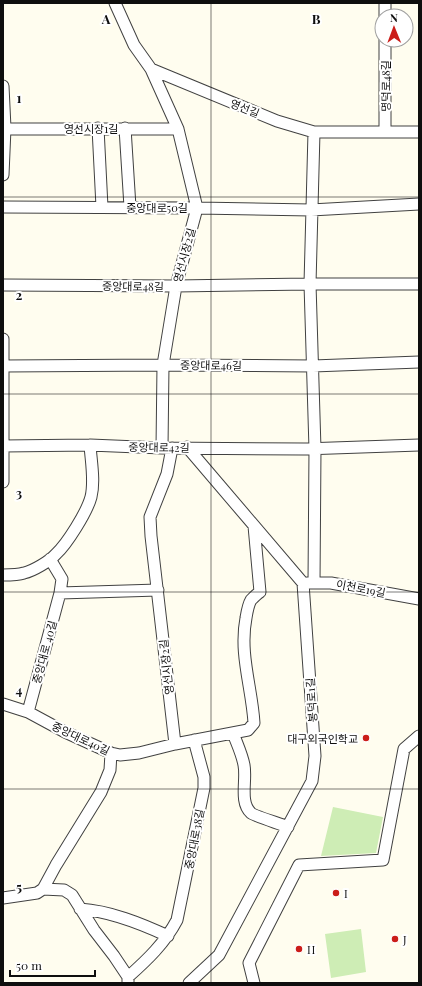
<svg xmlns="http://www.w3.org/2000/svg" width="422" height="986" font-family="'Playfair Display','Noto Sans KR',serif">
	<style>
		.green { fill: #ceedb5 }
		.lines { fill: none; stroke-linecap: round; stroke-linejoin: round }
		.minor-casing { stroke: #414141; stroke-width: 13 }
		.minor { stroke: #fff; stroke-width: 11 }
		.grid { fill: none; stroke: #0e0e0e; stroke-width: 1; stroke-opacity: 0.55 }
		.poi-dot { fill: #cb1d19; stroke: #fff; stroke-width: 1.5 }
		.labels { text-anchor: middle; dominant-baseline: central; stroke-width: 4; stroke-linejoin: round; paint-order: stroke }
		.street-label { font-size: 11px; fill: #0e0e0e; stroke: #fff }
		.poi-label { font-size: 11px; fill: #0e0e0e; stroke: #fff; text-anchor: start }
		.grid-label { font-size: 13px; text-anchor: middle; font-weight: bold; fill: #0e0e0e; stroke: #fff; stroke-width: 4; stroke-linejoin: round; paint-order: stroke }
	</style>
	<rect width="100%" height="100%" fill="#fffdef"/>
	<path class="green" d="M333,807l50,10 -7,36 -55,3z
		M361,929l5,43 -35,6 -6,-44z"/>
	<g class="lines">
		<defs>
			<path id="minor" d="M115,3l19,42 17,24 126,52 37,11h105
				M385,3v13
				M385,40v92
				M151,69l27,60 19,79 -21,78 -13,79 -1,83
				M3,86l2,42 -2,47
				M98,128l4,79
				M125,128l5,79
				M3,129h175
				M3,207l194,1 114,2 108,-6
				M3,285l173,1 134,-2h109
				M3,339v143
				M3,366l160,-1 150,1 106,-4
				M3,446l87,-1 72,3 142,1 115,-4
				M187,447l116,136 12,173 -3,25 -93,174 -30,28
				M172,448l-5,26 -17,43 1,19 24,208
				M50,559l12,20 -2,14 98,-3
				M3,575c7,0 15,0 21,-2 9,-2 26,-12 32,-19 11,-10 31,-42 35,-57 4,-16 0,-36 -1,-52
				M307,583h24l88,16
				M314,583l1,-134 -5,-165 4,-152
				M3,704l25,8 37,20 46,21 9,2 19,-2 36,-9 73,-14 6,-7c-2,-35 -15,-69 -8,-105 1,-6 2,-13 5,-18 3,-3 6,-6 9,-8l-6,-66
				M28,712l32,-119
				M233,733c4,11 9,21 11,32 3,15 -5,37 7,48 3,3 30,11 37,14
				M43,889l13,-24 45,-73 9,-22 1,-17
				M3,898l34,-5 6,-4 21,1 8,5 22,35 20,26 14,21
				M80,909c30,2 60,14 88,27
				M128,983v-6c19,-17 37,-34 49,-57l27,-132v-11l-10,-37
				M254,983l-5,-20 50,-98 84,-5 21,-111 15,-13"/>
		</defs>
		<use href="#minor" class="minor-casing"/>
		<use href="#minor" class="minor"/>
	</g>
	<path class="grid" d="M211,3v980M3,197h416M3,394h416M3,592h416M3,789h416"/>
	<g class="poi-dot">
		<circle cx="366" cy="738" r="4"/>
		<circle cx="336" cy="893" r="4"/>
		<circle cx="395" cy="939" r="4"/>
		<circle cx="299" cy="949" r="4"/>
	</g>
	<g class="labels">
		<g class="street-label">
			<text transform="translate(385 86) rotate(-90)">명덕로48길</text>
			<text transform="translate(245 108) rotate(22)">영선길</text>
			<text x="91" y="128">영선시장1길</text>
			<text x="157" y="207">중앙대로50길</text>
			<text transform="translate(184 255) rotate(-75)">영선시장2길</text>
			<text transform="translate(133 286) rotate(1)">중앙대로48길</text>
			<text transform="translate(211 365) rotate(1)">중앙대로46길</text>
			<text transform="translate(159 447) rotate(1)">중앙대로42길</text>
			<text transform="translate(361 588) rotate(11)">이천로19길</text>
			<text transform="translate(44 652) rotate(-75)">중앙대로 40길</text>
			<text transform="translate(166 667) rotate(-96)">영선시장2길</text>
			<text transform="translate(311 700) rotate(-94)">봉덕로1길</text>
			<text transform="translate(81 738) rotate(25)">중앙대로40길</text>
			<text transform="translate(194 839) rotate(-79)">중앙대로38길</text>
		</g>
		<g class="poi-label">
			<text x="358" y="738" text-anchor="end">대구외국인학교</text>
			<text x="344" y="893">I</text>
			<text x="403" y="939">J</text>
			<text x="307" y="949">H</text>
		</g>
	</g>
	<g class="grid-label">
		<text x="106" y="24">A</text>
		<text x="316" y="24">B</text>
		<text x="19" y="103">1</text>
		<text x="19" y="300">2</text>
		<text x="19" y="498">3</text>
		<text x="19" y="695">4</text>
		<text x="19" y="892">5</text>
	</g>
	<rect width="422" height="986" fill="none" stroke="#0e0e0e" stroke-width="8"/>
	<g transform="translate(394 28) rotate(359)"><circle r="19" fill="#ffffff" stroke="#9f9f9f"/>
	<path d="M0-3L7 15L0 10L-7 15Z" fill="#cb1d19"/>
	<text y="-6" font-size="11" font-weight="bold" text-anchor="middle" fill="#0e0e0e">N</text>
	</g>
	<path d="M10 970v6h85v-6" fill="none" stroke="#0e0e0e" stroke-width="2"/>
	<text x="16" y="970" font-size="12" fill="#0e0e0e" stroke="#ffffff" stroke-width="3" paint-order="stroke">50 m</text>
</svg>
